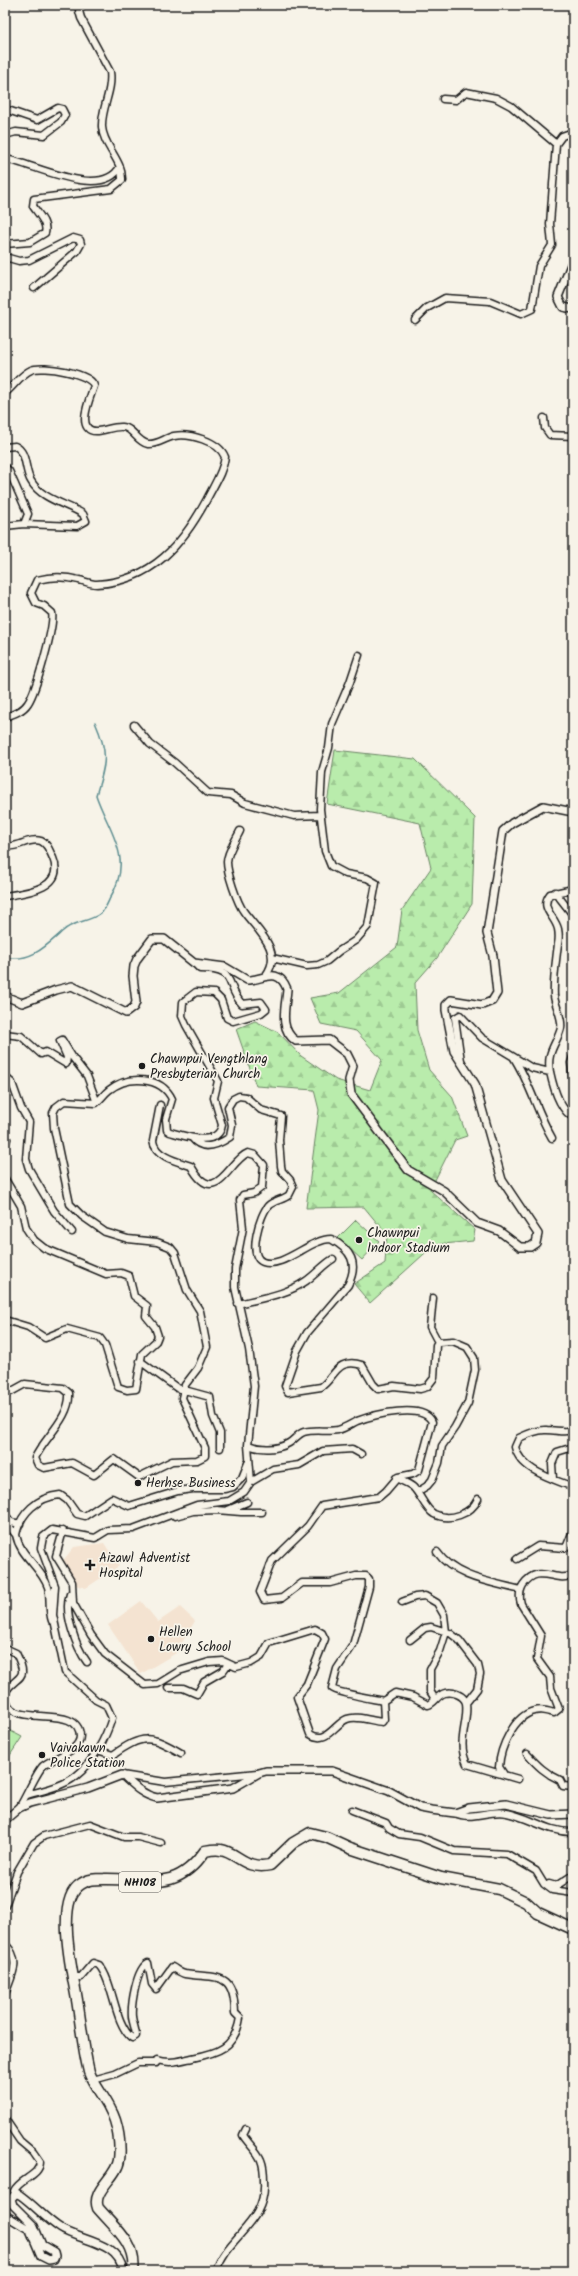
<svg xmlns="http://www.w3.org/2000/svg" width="578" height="2276" font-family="Kalam,sans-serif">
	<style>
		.built { fill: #f4e3d1 }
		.forest { fill: url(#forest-firs); stroke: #6a8464 }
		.park { fill: #b9ecac; stroke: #6a8464 }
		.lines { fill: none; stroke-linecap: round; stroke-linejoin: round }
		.stream { stroke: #5b8c8f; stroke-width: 1.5 }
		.minor-casing { stroke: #1c1c1c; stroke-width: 9 }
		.tertiary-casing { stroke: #1c1c1c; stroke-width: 10 }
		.trunk-casing { stroke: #1c1c1c; stroke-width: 13 }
		.minor { stroke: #f7f3e8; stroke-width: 6 }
		.tertiary { stroke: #f7f3e8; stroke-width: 7 }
		.trunk { stroke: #f7f3e8; stroke-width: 10 }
		.poi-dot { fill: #1c1c1c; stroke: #f7f3e8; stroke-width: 1.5 }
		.labels { text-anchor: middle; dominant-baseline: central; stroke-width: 3.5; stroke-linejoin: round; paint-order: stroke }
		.shield { fill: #f7f3e8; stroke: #5e5c59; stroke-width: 1 }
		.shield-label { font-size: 12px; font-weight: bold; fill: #1c1c1c }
		.poi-label { font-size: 13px; fill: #1c1c1c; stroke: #f7f3e8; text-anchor: start }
	</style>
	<defs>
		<pattern id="forest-firs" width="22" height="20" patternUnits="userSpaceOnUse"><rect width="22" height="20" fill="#b9ecac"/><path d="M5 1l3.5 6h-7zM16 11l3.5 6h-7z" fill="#9eca93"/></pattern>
	</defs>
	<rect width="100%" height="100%" fill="#f7f3e8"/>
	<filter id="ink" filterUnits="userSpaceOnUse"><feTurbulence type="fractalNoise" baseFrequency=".025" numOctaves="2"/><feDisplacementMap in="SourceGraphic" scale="8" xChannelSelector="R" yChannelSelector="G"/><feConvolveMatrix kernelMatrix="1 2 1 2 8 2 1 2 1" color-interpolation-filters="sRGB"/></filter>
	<g filter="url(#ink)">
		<path class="built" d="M104,1543l15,23 -33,22 -11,-3 -14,-22 13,-16z
			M141,1601l17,21 22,-15 15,14 -19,32 -35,21 -33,-49z"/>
		<path class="forest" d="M335,750l80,9 60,59 -3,86 -35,54 -22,25 2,47 12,40 23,26 15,40 -12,4 -25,50 45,40 -2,11 -39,4 -64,58 -16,-19 31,-21 2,-28 -23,-28 -58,1 13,-98 -5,-20 -58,-4 -20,-57 19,-8 23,11 23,24 35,24 34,10 12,-30 -26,-29 -35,-7 -11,-26 29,-5 58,-46 5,-37 29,-42 -11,-45 -93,-19z"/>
		<path class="park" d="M356,1220l23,21 -17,19 -24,-22z
			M5,1728l17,9 -17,26z"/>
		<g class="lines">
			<path class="stream" d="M5,957c25,6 40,-10 58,-26 10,-10 27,-9 38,-18 4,-3 7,-11 9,-15 25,-41 -2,-67 -14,-103 10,-32 13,-41 -1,-73"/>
			<defs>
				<path id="minor" d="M443,99l13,1 10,-8 30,6 15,8 45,38
					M5,109l32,11 21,-12 4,1 3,6 -4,7 -17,13 -28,-3 -11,3
					M5,159c28,4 96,42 115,8
					M5,244l25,-2 15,-9c3,-10 -7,-19 -12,-27l1,-7 77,-10 11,-9c1,-20 -19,-34 -20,-53 -1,-19 11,-36 8,-55l-29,-54 -2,-7 3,-6
					M5,257l14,4 10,-1 44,-22 7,2 1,4 -4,7 -43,37
					M415,320l12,-12 18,-10 45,3 31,13 11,-5 7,-43 13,-21 -2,-21 6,-80 6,-8 11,-4
					M5,393c9,-7 15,-18 26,-23 11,-5 60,3 63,16 -4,12 -20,47 4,45 8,-1 17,-5 25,-4 10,1 14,15 25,17 9,1 17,-6 26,-8 15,-3 45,5 51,21 -2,15 -11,28 -18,42 -24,45 -55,82 -110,85 -6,0 -13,-3 -18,-4 -15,-4 -27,-4 -42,0l-6,13 5,10 8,3 8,7c3,12 -16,78 -24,90 -5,8 -14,11 -23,14
					M544,418l1,10 5,7 23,1
					M5,447l10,-1c13,6 9,24 16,35 10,18 36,23 52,33l3,7 -9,5 -53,-2
					M5,467l4,4 19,43 -4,10 -19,2
					M134,725l16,19 25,19 33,30 23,2 14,8 49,13 26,-1
					M240,831c-4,9 -13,21 -13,31 0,10 10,41 17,50 13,18 40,39 22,63
					M5,846c12,3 24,-9 36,-5 7,3 9,11 12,17 13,31 -28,35 -48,38
					M573,889l-23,5c-11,14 5,22 8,35 1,5 1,10 0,15 -2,17 -5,35 -4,52 1,10 9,22 7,32 -4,16 -15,23 -11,44 3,14 10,38 23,45
					M555,892l18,23
					M272,958l35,8 11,-1 9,-4 12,-10 17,-11 12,-14 8,-43 -9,-5 -21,-4 -15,-8 -6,-15 -5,-42 2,-37 7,-24 3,-24 18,-42 9,-27
					M5,1034l16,2 20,18 5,-2 20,12 1,-7 -7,-16 2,-1 11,18 14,18 9,24v3
					M573,1057l-2,6 2,17
					M514,1058c16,25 23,54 38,80
					M461,1061l-6,-43 5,-3 22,23 50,30 18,4
					M5,1077l7,6 9,25 8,14 -3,37 3,10 25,42 18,21
					M160,1105l-7,36c2,16 26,21 38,25 24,44 38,-6 57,-13l7,2 9,10 -2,22 -8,6 -11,2 -3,5 3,28 -8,41v18l14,62 5,37 -6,59c13,5 29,5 41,-2 5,-3 10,-10 15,-11 10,-3 23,0 34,-2 7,-2 13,-6 19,-9 16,-6 67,-19 75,1l-13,48 -6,4 -15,3 -12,14 -7,6 -57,9 -14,20 -36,35 -12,31 4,8 18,-2 20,-15h28l26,-7h10l3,3v8l-16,58 -16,24 -5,19c2,4 42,11 51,13
					M5,1135l2,4 -2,5
					M192,1138c11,14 26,7 38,-1l2,-12 -4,-18 5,-8 6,-3 7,1 15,13 20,6 -2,24 2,26 1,5 8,9 3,7 -4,8c-6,5 -15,5 -21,11 -8,9 -21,50 -5,56 20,7 47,-23 68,-23 20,11 28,24 17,46l-41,48 -10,18 -12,35 3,6 33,-5c14,-9 15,-30 41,-22l11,19 5,5 16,-3 26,3 7,-2 7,-9 2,-33 2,-3 15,-1 14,6 7,11 1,12 -7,33 -13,24 -13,19 -3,17 -7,17 -5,6 -10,6
					M5,1179l16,27 5,22 8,12 10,8 62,26 15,-1 8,3 5,20 13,10 -1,10 9,11 3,9 -2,5 -14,13 -6,35 -9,1 -9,-3 -13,-42 -5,-7 -33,-9 -22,9 -17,-11 -23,-7
					M433,1298l-3,29 8,15
					M238,1304c23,-6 48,-9 68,-23 10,-7 17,-16 27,-22
					M140,1361l37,27 33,9 3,19 7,17v15
					M5,1395l20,-11 38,4 6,5c2,24 -25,45 -34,65l3,7 6,3 28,-5 22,12 20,-16 25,18 33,-16 25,-1 8,-4v-8l-23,-50 3,-13 13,-17 9,-21 -7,-36 -13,-21 -12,-37 -5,-6 -13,-5 -29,-3 -23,-7 -23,-16 -12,-12 -16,-76 -1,-15 3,-6 8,-6 32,2c5,-4 8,-9 13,-13 19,-15 52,-14 63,9l-6,20 1,11 3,2c15,4 48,16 52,-7l-8,-27 4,-17 -32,-56 -4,-9 1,-14 13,-10 18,1 7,7 6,18 6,3 28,-8 5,-4 -5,-7 -19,2c-18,-19 -3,-35 -42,-35l-6,-6
					M573,1430c-9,3 -16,0 -26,0 -9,-1 -20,4 -28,8l-4,9c5,23 38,32 58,40
					M396,1478c6,3 12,5 17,9 8,8 12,22 21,27 16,8 37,0 44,-15
					M553,1479l-1,-15 5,-12 16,-5
					M251,1482l22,-13 26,-4 24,-14 29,-2 9,5
					M228,1510l19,-8
					M5,1515l6,7 9,2
					M175,1516l18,-5 24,-1 24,2h21
					M5,1521l11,14
					M63,1531l-7,25 16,26 1,21 18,32 14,19 40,31 13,-1 21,-13 30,-9 14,-1 13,6 15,-4 10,-6 8,-14 46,-14 7,4 3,6 -18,45 -10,13 13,37c17,11 24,-10 37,-15 10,-4 24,2 35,3l2,-3 -1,-18 12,-8 18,4 15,8c7,-2 9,-10 17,-12 7,-2 19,2 21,10 3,19 -10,39 1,61l51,15
					M437,1552c18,26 54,30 84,38
					M517,1559l21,-13 28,2 7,-17
					M70,1594c-7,18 6,53 17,68
					M402,1602l13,-5 10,-1 12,7 7,12 2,17 -6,19 -10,18v22l5,8
					M52,1621c-4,-11 -1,-23 -4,-34 -7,-20 -28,-31 -32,-52 4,-22 22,-38 44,-40l7,5 10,14 8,2 27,-18 17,8 49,-15 15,-2h31l9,-2 9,-9 6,-15
					M410,1640l15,-12 6,-1 19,6 9,7 19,25 2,9 -3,15 -11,14
					M5,1648l11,5c14,29 1,21 -10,38 -6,44 73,8 74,45 0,16 -27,21 -37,30 -6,5 -18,33 -24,42
					M168,1688h15l14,6 7,-12 19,-11 5,-7
					M97,1750l16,5c30,-21 37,-20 68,-2
					M527,1754c10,11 19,20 33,26l3,6 10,1
					M503,1773l-4,-6c1,-19 15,-52 36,-56 6,-2 13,0 19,2l5,-4 -8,-21 -1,-11 -13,-18 4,-23 -20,-32c-2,-7 -2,-13 2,-19 16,-23 32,-1 50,-10
					M122,1775l43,7 92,-9
					M27,1795c17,-5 35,-8 49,-19 17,-13 30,-39 36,-58l-6,-13 -10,-5 -31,-28 -12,-57 2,-29 -14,-38 2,-11 9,-7 43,8 13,-8 25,-1 64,-24 32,-4 15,-9 7,-10 -3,-37
					M352,1810l34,13 3,5 10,6 21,3 34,14 53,3 29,17 8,13 8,6 21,3
					M455,1813c17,8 34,-4 52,0 22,4 43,20 66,19
					M549,1884l7,2 17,-11
					M5,1906l12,-34 17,-29 10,-7 46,-12 34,13h14l23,6
					M5,1944c17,16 7,31 0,50
					M72,1973l4,4h5l12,-14 6,2c15,18 15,59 33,73l4,-2c0,-6 -3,-12 -4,-19 -1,-12 4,-48 16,-54l4,21 4,5 16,-22c4,2 8,6 13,7 32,5 49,-4 50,39l5,5c-5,30 -22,35 -48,40 -13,3 -22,6 -35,2l-1,3h-18l-23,11 -22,6
					M5,2119l15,22 13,11 7,10c0,14 -21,17 -26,29l2,2
					M216,2271c11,-35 51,-48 48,-90 0,-7 0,-14 -3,-21 -4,-10 -13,-16 -18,-25l3,-6"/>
				<path id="tertiary" d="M573,260l-15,37 5,10 10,2
					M5,996l17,7 34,-13 16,-4 54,27 8,-6 2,-5 -3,-26 1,-10 3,-7 15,-20h12l30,24 31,4 22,13c15,1 31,-15 40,9 -1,17 -9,40 9,52l33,-1 18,14 6,12 -4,14 2,14 57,76 36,21 33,32 22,8 21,16h10l6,-4 2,-9 -36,-54 -27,-96 -21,-33 -8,-41v-5l5,-5 31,5 10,-4 5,-8 -4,-37 -6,-23 16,-102 9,-8 31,-17 30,6
					M5,1820l14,-12 11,-5 58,-15 34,-13c11,10 20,20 35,23l76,-10 26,-15 7,-2h66l57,20 31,17 11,2 24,3 14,-5 37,-4 45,11 22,-1
					M5,2215l25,15 11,26 8,4 5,-1 1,-3 -1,-4 -12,-7 -8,-19 -21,-21 -2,-6 5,-6 4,2c14,10 26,24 40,33 19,13 59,13 63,43"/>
				<path id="trunk" d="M133,2271c4,-27 -19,-44 -35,-63 -7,-17 19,-31 21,-48 2,-15 -1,-37 -9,-51 -6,-13 -16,-23 -21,-37 -6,-24 -8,-48 -12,-72 -4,-25 -23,-100 4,-116 7,-5 15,-5 23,-5 44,-1 71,15 101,-28 5,-1 11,-2 16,-1 17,3 24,20 49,15l23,-22 17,-10 16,4 24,11 91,30 58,11 27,13 12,11 35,16"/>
			</defs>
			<use href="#minor" class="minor-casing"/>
			<use href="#tertiary" class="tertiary-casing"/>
			<use href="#trunk" class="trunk-casing"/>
			<use href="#minor" class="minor"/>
			<use href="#tertiary" class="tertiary"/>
			<use href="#trunk" class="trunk"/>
		</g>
	</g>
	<g class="poi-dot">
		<circle cx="142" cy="1066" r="4"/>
		<circle cx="359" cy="1240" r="4"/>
		<circle cx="138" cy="1483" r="4"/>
		<path d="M88 1559h4v4h4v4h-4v4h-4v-4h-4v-4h4z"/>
		<circle cx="151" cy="1639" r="4"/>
		<circle cx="42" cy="1755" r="4"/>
	</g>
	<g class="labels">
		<rect class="shield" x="119" y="1872" width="42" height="20" rx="3"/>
		<g class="shield-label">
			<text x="140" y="1882">NH108</text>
		</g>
		<g class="poi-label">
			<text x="150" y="1059">Chawnpui Vengthlang<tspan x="150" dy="15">Presbyterian Church</tspan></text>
			<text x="367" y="1233">Chawnpui<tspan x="367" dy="15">Indoor Stadium</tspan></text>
			<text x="146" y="1483">Herhse Business</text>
			<text x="99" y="1558">Aizawl Adventist<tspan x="99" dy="15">Hospital</tspan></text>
			<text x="159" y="1632">Hellen<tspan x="159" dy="15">Lowry School</tspan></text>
			<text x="50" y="1748">Vaivakawn<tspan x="50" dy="15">Police Station</tspan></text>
		</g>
	</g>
	<rect width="578" height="2276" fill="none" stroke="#f7f3e8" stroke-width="20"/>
	<rect x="10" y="10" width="558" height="2256" fill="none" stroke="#1c1c1c" stroke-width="1.5" filter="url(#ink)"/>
</svg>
